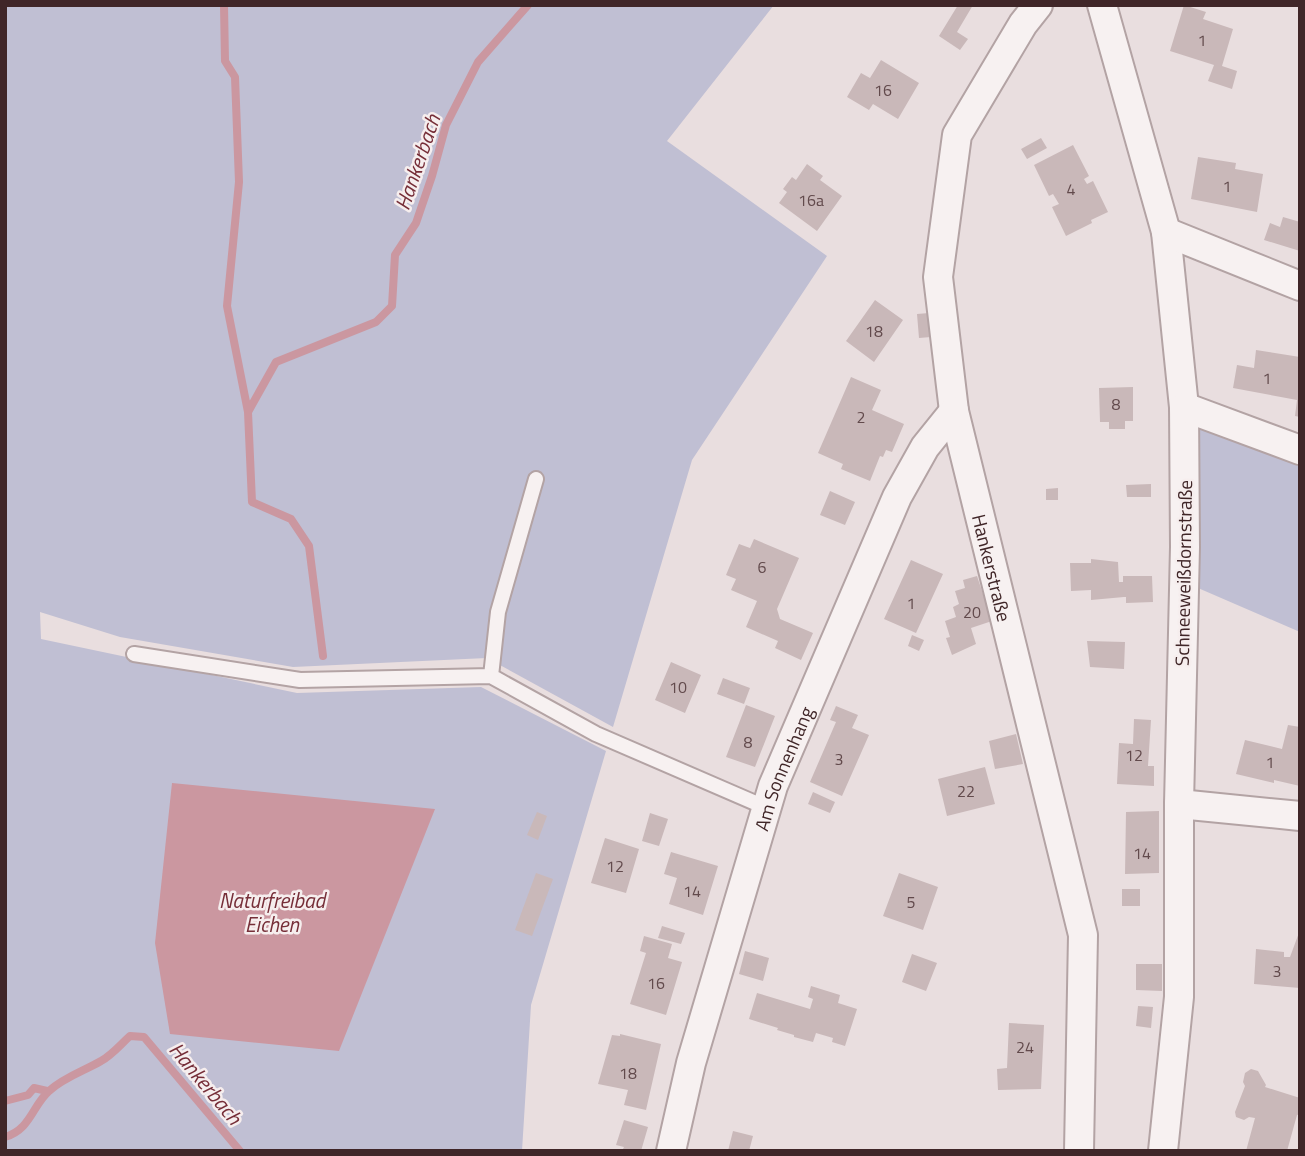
<svg xmlns="http://www.w3.org/2000/svg" width="1305" height="1156" font-family="'Titillium Web',sans-serif">
	<style>
		.green { fill: #c0bfd3 }
		.water { fill: #cb97a0 }
		.lines { fill: none; stroke-linecap: round; stroke-linejoin: round }
		.stream { stroke: #cb97a0; stroke-width: 8 }
		.building { fill: #c9b8b9 }
		.lane-casing { stroke: #b3a3a4; stroke-width: 18 }
		.street-casing { stroke: #b3a3a4; stroke-width: 32 }
		.lane { stroke: #f7f1f1; stroke-width: 14 }
		.street { stroke: #f7f1f1; stroke-width: 28 }
		.labels { text-anchor: middle; dominant-baseline: central; stroke-width: 5; stroke-linejoin: round; paint-order: stroke }
		.number-label { font-size: 16px; fill: #624a4c }
		.street-label { font-size: 19px; fill: #402628; stroke: #f6eeee }
		.water-label { font-size: 21px; font-style: italic; fill: #762e38; stroke: #f6eeee }
	</style>
	<rect width="100%" height="100%" fill="#e9dedf"/>
	<path class="green" d="M5,5h769l-107,136 160,115 -135,204 -79,267 -126,-69 -194,9 -173,-30 -80,-25 1,27 256,54 184,-6 125,64 -75,254 -9,146h-517z
		M1197,428l103,35v169l-102,-44z"/>
	<path class="water" d="M172,783l263,26 -96,242 -169,-17 -15,-91z"/>
	<g class="lines">
		<path class="stream" d="M224,5l1,56 10,16 4,105 -12,124 21,106
			M323,656l-14,-110 -18,-27 -39,-17 -4,-90 28,-50 100,-40 16,-16 3,-51 21,-32 16,-47 14,-51 32,-63 50,-57
			M5,1101l23,-6 6,-7 13,3
			M5,1137c26,-8 27,-31 44,-46 15,-14 35,-20 52,-30 11,-6 20,-17 29,-25l14,1 96,114"/>
	</g>
	<path class="building" d="M958,5h15l-16,27 11,7 -8,11 -21,-14z
		M1184,5l22,7 -3,7 30,10 -11,37 15,5 -5,18 -24,-8 6,-16 -44,-14z
		M881,60l38,23 -21,36 -25,-15 -4,6 -22,-13 14,-24 9,5z
		M1041,138l6,10 -20,11 -6,-10z
		M1073,145l16,31 -5,3 3,5 6,-3 15,31 -17,8 1,3 -26,13 -14,-29 7,-3 -6,-10 -4,2 -15,-31z
		M1198,157l38,6 -1,6 28,5 -6,38 -66,-13z
		M807,164l16,12 -3,4 22,16 -25,35 -38,-28 8,-11 -4,-3 9,-12 4,3z
		M1283,217l17,5v29l-36,-11 6,-17 10,4z
		M875,300l28,20 -29,42 -28,-21z
		M929,313l2,24 -12,1 -2,-24z
		M1256,350l44,7v60l-5,-1 2,-16 -64,-12 4,-23 17,3z
		M851,377l30,13 -9,20 32,14 -12,28 -6,-2 -3,7 -3,-1 -10,25 -29,-12 2,-5 -25,-11z
		M1133,387v34h-8v8h-16v-7h-9l-1,-34z
		M1151,484v13h-24l-1,-12z
		M1058,488v12h-12v-11z
		M830,491l25,11 -10,23 -25,-10z
		M754,539l45,19 -22,51 3,10 33,14 -12,27 -26,-12 3,-7 -32,-14 11,-26 -26,-11 5,-11 -10,-4 13,-31 11,4z
		M1091,559l27,3 1,20h4v-6h29l1,26 -27,1v-6h-2l-33,3v-10l-20,1 -1,-28h21z
		M911,560l32,14 -27,59 -32,-14z
		M977,576l15,45 -21,7 5,16 -24,11 -6,-17 4,-1 -5,-16 11,-4 -3,-10 6,-3 -4,-13 10,-3 -2,-8z
		M912,635l12,5 -5,11 -11,-5z
		M1087,641l38,1 -1,27 -34,-2z
		M671,662l30,13 -16,38 -30,-13z
		M723,678l27,10 -6,16 -27,-10z
		M746,705l29,11 -20,51 -29,-10z
		M836,706l22,9 -6,13 17,7 -27,61 -32,-14 26,-60 -6,-2z
		M1134,719l17,1 -3,46h6v20l-37,-2 2,-41 14,1z
		M1288,725l12,2v59l-26,-6v3l-38,-9 9,-34 37,9z
		M1016,734l7,30 -28,5 -6,-28z
		M985,767l10,37 -48,12 -9,-37z
		M813,792l22,10 -5,11 -22,-9z
		M1159,811v62l-34,1 1,-62z
		M537,812l10,4 -9,24 -11,-5z
		M650,813l18,6 -9,27 -17,-5z
		M605,838l34,11 -13,44 -35,-10z
		M671,852l47,14 -15,49 -34,-11 8,-26 -13,-4z
		M536,873l17,6 -21,57 -17,-6z
		M899,873l39,14 -15,43 -40,-14z
		M1122,889h18v17h-18z
		M662,926l23,7 -4,11 -23,-6z
		M1300,930v58l-46,-4 2,-35 28,3v5h6z
		M644,936l28,8 -4,14 14,4 -16,53 -36,-11 16,-51 -6,-2z
		M745,951l24,7 -6,23 -24,-7z
		M912,954l25,9 -11,28 -24,-9z
		M1136,964h26v27l-26,-1z
		M811,986l29,9 -2,8 19,6 -12,37 -13,-4 1,-4 -17,-5 -3,9 -19,-5v-2l-17,-5 1,-2 -29,-9 8,-26 53,16 3,-10 -5,-2z
		M1138,1006l15,1 -2,21 -15,-2z
		M1009,1023l35,2 -3,64 -43,1 -1,-21 10,-1z
		M620,1034l41,10 -15,66 -22,-5 4,-15 -30,-6 14,-49 8,1z
		M1251,1069l7,2 8,14 -1,2 35,11 -2,12 2,4 -3,1 -10,36h-41l9,-33 -6,-1 -5,3 -8,-3 -1,-5 10,-26 -2,-4 2,-9z
		M624,1120l24,7 -7,24h-19l2,-4 -8,-2z
		M733,1131l20,5 -4,15h-21z"/>
	<g class="lines">
		<defs>
			<path id="lane" d="M134,654l166,26 191,-4 105,58 171,74
				M491,676l7,-64 38,-133"/>
			<g id="street">
				<path id="s1" d="M1038,5l-15,19 -66,111 -19,142 16,134 129,524 -4,216"/>
				<path d="M1102,5l64,227 18,175 1,140 -6,257v193l-16,154"/>
				<path d="M1166,232l134,54"/>
				<path d="M1184,407l116,43"/>
				<path d="M1179,804l121,12"/>
				<path id="s2" d="M671,1151l20,-88 82,-277 124,-289 28,-50 29,-36"/>
			</g>
		</defs>
		<use href="#lane" class="lane-casing"/>
		<use href="#street" class="street-casing"/>
		<use href="#lane" class="lane"/>
		<use href="#street" class="street"/>
	</g>
	<g class="labels">
		<g class="number-label">
			<text x="1202" y="40">1</text>
			<text x="883" y="90">16</text>
			<text x="1227" y="186">1</text>
			<text x="1071" y="189">4</text>
			<text x="811" y="200">16a</text>
			<text x="874" y="331">18</text>
			<text x="1267" y="378">1</text>
			<text x="1116" y="404">8</text>
			<text x="861" y="417">2</text>
			<text x="762" y="567">6</text>
			<text x="911" y="603">1</text>
			<text x="972" y="612">20</text>
			<text x="678" y="687">10</text>
			<text x="748" y="742">8</text>
			<text x="1134" y="755">12</text>
			<text x="839" y="759">3</text>
			<text x="1270" y="762">1</text>
			<text x="966" y="791">22</text>
			<text x="1142" y="853">14</text>
			<text x="615" y="866">12</text>
			<text x="692" y="891">14</text>
			<text x="911" y="902">5</text>
			<text x="1277" y="971">3</text>
			<text x="656" y="983">16</text>
			<text x="1025" y="1047">24</text>
			<text x="628" y="1073">18</text>
		</g>
		<g class="street-label">
			<text stroke="none"><textPath href="#s1" startOffset="593">Hankerstraße</textPath></text>
			<text transform="translate(1183 573) rotate(-89)">Schneeweißdornstraße</text>
			<text stroke="none"><textPath href="#s2" startOffset="399">Am Sonnenhang</textPath></text>
		</g>
		<g class="water-label">
			<text transform="translate(417 162) rotate(-71)">Hankerbach</text>
			<text x="272" y="900">Naturfreibad<tspan x="272" dy="24">Eichen</tspan></text>
			<text transform="translate(206 1083) rotate(50)">Hankerbach</text>
		</g>
	</g>
	<rect width="1305" height="1156" fill="none" stroke="#402628" stroke-width="14"/>
</svg>
